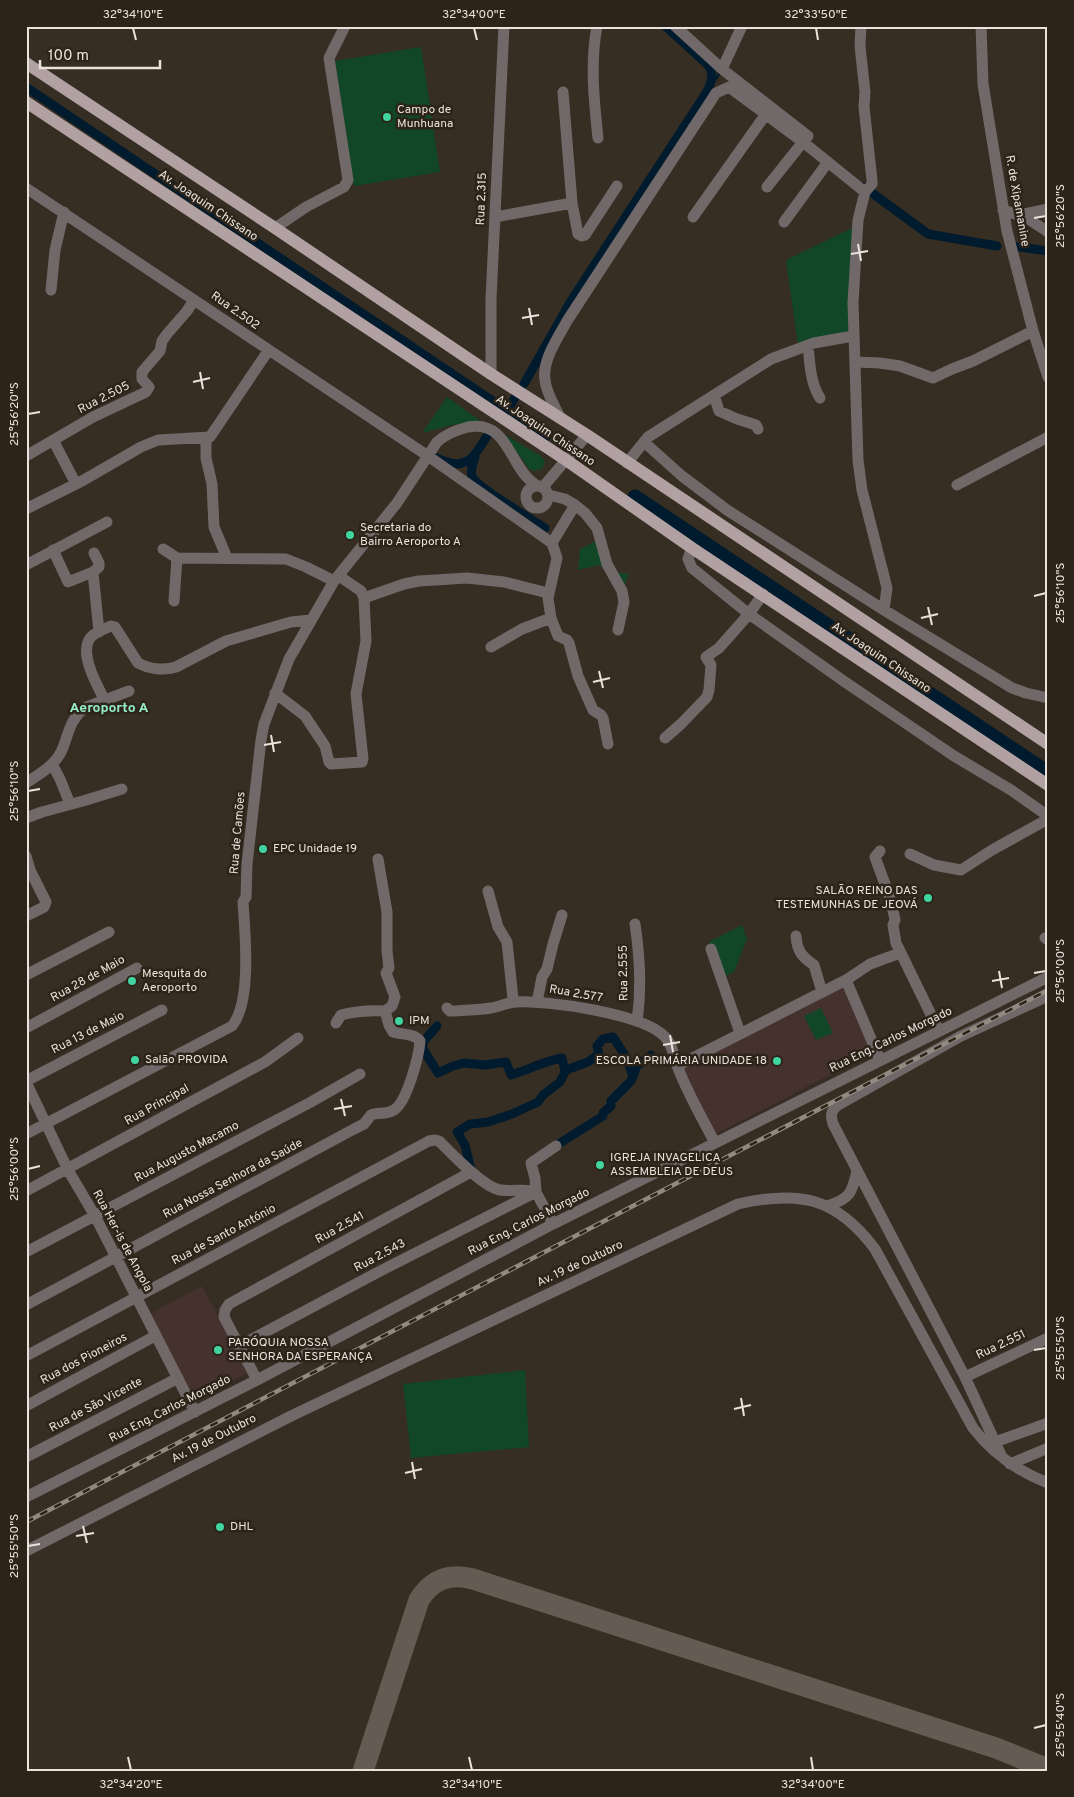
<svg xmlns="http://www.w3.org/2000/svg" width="1074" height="1797" font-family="Overpass,sans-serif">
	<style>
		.education { fill: #45312e }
		.green { fill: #114627 }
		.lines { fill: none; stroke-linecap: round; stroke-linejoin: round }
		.stream { stroke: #001b2e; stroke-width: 2.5 }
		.canal { stroke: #001b2e; stroke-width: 9 }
		.river { stroke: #001b2e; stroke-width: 15 }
		.taxiway { stroke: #645c52; stroke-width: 21 }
		.minor { stroke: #716969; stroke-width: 11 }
		.major { stroke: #b2a1a3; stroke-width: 12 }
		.rail-casing { stroke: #918a81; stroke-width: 4.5 }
		.rail { stroke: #2c2419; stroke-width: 2.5; stroke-dasharray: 8; stroke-linecap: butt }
		.ticks { fill: none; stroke: #e9e3dc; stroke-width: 2 }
		.poi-dot { fill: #40d4a1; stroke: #2c2419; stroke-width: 2 }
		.labels { text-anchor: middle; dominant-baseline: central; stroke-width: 5; stroke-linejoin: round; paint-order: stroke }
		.poi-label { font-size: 12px; fill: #e9e3dc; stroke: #2c2419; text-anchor: start }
		.street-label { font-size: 12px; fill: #e9e3dc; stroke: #2c2419 }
		.neighbourhood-label { font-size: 14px; font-weight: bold; fill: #95edc8; stroke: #2c2419 }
		.neatline { fill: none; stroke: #e9e3dc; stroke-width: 2 }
		.ticks-label { font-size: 12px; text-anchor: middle; fill: #e9e3dc }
	</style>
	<rect width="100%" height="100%" fill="#362e22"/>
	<path class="education" d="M844,987l30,65 -160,83 -35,-65z
		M202,1286l46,87 -56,29 -44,-87z"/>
	<path class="green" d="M421,47l19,125 -86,14 -19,-125z
		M854,227l-6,114 -50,4 -12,-85z
		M447,397l35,25 -26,2 -34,9z
		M504,434l37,22 4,6 -3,7 -8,2 -5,-2z
		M600,539l15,33 14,2 -8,19 -10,-18 -12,-10 -21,5 2,-21z
		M742,925l5,14 -6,15 -7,18 -13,6 -12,-36z
		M821,1008l12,25 -17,7 -12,-24z
		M525,1370l4,77 -118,11 -8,-74z"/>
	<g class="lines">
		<path class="stream" d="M708,90l12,-17 -2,-1"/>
		<path class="canal" d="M26,87l520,350
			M864,187l64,47 69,12
			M1012,246l36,5
			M524,384l47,-83 137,-211c4,-10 6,-16 0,-25l-43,-39
			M507,411l9,-15
			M475,457c-2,6 -5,13 -3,19 4,11 61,44 73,52
			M437,458c28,14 36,1 50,-22
			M437,1026l-14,16v7l15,24 15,-7 11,-3 21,2 21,-3 5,13c17,-5 33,-14 51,-17l3,13
			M552,1148l51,-32v-3l8,-7v-5l20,-20 6,-15 14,-11
			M472,1174l-7,-29 -8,-13 13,-8 18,-2 24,-8 26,-12 5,-7 17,-13 6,-12 22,-8 11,-8 -2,-8 6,-7 10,-2 13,20 7,19"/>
		<path class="river" d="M635,497l413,276"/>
		<path class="taxiway" d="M363,1771l56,-171c13,-21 31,-27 54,-21l523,169 52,21"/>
		<path class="minor" d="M597,26c-7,37 -3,75 1,112
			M675,26l47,43 86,67
			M861,26l-1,20 5,46 -1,15 8,73v4l-7,8
			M981,26l2,58 24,147 26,100 15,46
			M722,69l20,-43
			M563,92l9,111 6,31 4,2 3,-1 32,-49
			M767,187l36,-45
			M26,188l402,268 124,87 5,15 -9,40 3,20 7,18 9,4 2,3 9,33 15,34 8,5 2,3 5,26
			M1003,210l24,8 21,14
			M1020,215l28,-6
			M495,217l77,-14
			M693,217l73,-103
			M784,222l44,-60
			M275,228l31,-21 38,-20 4,-7 -19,-122 16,-32
			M51,290l4,-40 9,-38
			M808,345c2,19 2,37 12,53
			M855,362l25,1 20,3 33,12 19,-9 21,-8 60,-30
			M491,374v-75l13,-273
			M714,395l5,16 18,8 19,6 2,4
			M560,418c-5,-12 -14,-25 -15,-38 -3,-20 13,-42 22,-59l149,-228 13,-6 74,55 62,50 -7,28 -5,83 5,157 4,30 25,98 -3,22
			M206,438v20l6,26 2,43 13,31
			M53,440l23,44
			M644,442l38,34 45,34 157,100 128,78 14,5 22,5
			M26,456l67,-39 53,-25 3,-5 -7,-8v-7l18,-21 2,-10 5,-7 20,-23 7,-11
			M627,463l21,-26 123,-78 43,-16 39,-7
			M957,485l91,-48
			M526 497a11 11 0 1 1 22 0a11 11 0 1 1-22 0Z
			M543,487l44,-52
			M549,495l16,4 10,6 -23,38
			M575,505l10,8 12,15 10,36 15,27 2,11 -6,28
			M26,509l56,-28 59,-34 17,-7 52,-3 58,-86
			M692,548l-4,11 4,9 57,46 96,68 109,74 57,34 37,26
			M163,549l14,9 109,1 20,8 28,14
			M53,550l15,32 25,-10 6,-5v-4l-5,-10
			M26,565l81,-43
			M93,572l6,60
			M364,598l40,-14 15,-3 48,-3 37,4 44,11
			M174,601l3,-43
			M491,647l31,-18 29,-11
			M275,693l30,23 20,30 4,16 2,2 31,-2 1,-3 -7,-65 10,-53 -2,-43 -3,-7 -22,-15
			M104,699c-7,-14 -25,-45 -14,-61 5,-6 14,-9 21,-12l4,1 23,36c11,6 26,8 38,4l50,-26 65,-19 20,-2
			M665,738l16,-14 26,-27 2,-7 2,-25 -5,-8 13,-9 30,-34 14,-20
			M52,764l8,15 10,25
			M26,783c12,-8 28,-17 35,-31 8,-17 7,-30 23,-44l45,-17
			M26,818l16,-6 41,-11 39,-12
			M880,851l-5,6 14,38 5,20 1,5 -2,5 3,18 43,88
			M910,854l24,11 27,5 31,-20 56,-31
			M26,856l4,14 16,32 -2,5 -18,9
			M488,891l10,36 9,15 6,57 1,3
			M635,924c5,33 7,64 2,97
			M796,936c1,15 6,21 18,29l8,27
			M1045,938l3,2
			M711,949l29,84
			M26,975l83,-43
			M846,980l34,80
			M537,1002l5,-25 5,-8 6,-25 9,-29
			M447,1008l3,3h3c12,-1 26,-1 38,-3 8,-1 17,-6 25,-6 31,-2 129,12 149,35 9,9 8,20 13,31 10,26 24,50 37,75
			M336,1023l5,-8c15,-4 29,-5 44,-4
			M26,1028l111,-60
			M677,1066l169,-86 24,-16 30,-11
			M26,1081l136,-71
			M26,1082l42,88 27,46 100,196
			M26,1134l206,-108c20,-24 13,-93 11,-124l3,-5 1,-33 14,-124 3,-16 25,-65 45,-78 63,-78 40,-61c9,-8 19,-12 31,-15 42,-8 41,44 70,59
			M26,1191l239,-129 33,-24
			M827,1206c23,-7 25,-13 30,-35
			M553,1224l-17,-32 -1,-14 -4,-15 25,-17
			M26,1252l285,-150 49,-28
			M26,1305l328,-176 10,-5 7,-9c7,-3 15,0 23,-5 13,-8 25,-54 26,-69 -6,-8 -18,-6 -27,-9l-4,-7 -4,-14 7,-5 3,-9 -9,-24 3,-5 -2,-17v-39l-9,-53
			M239,1346l147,-78 150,-76
			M26,1356l403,-215 6,-1 4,1c13,13 44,46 61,49 12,2 25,-2 36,2
			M965,1377l83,-39
			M257,1380l-33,-63 1,-7 4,-6 242,-132
			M26,1406l129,-70
			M995,1442l53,-19
			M1001,1455l-36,-78 -132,-253c-3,-10 -2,-14 7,-20l121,-68 87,-40
			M26,1457l152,-79
			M1010,1464l38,-16
			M26,1497l231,-117 296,-156 495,-247
			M26,1551l265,-135 447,-212c61,-14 98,-7 137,45l98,179c20,26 44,43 75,55"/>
		<path class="major" d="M26,63l249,165 216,146 96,61 461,309
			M26,102l540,358 126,88 356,237"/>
		<defs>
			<path id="rail" d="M26,1522l1022,-532"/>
		</defs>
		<use href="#rail" class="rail-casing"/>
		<use href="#rail" class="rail"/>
	</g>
	<path class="ticks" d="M133,28l3,12M474,28l3,12M816,28l2,12M1034,218l12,-2M858,244l3,17M851,254l17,-3M529,308l3,17M522,318l17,-3M200,372l3,17M193,382l17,-4M28,414l12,-2M1034,596l12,-3M928,607l4,18M921,618l17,-4M599,671l4,17M593,682l17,-4M271,735l3,17M264,745l17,-3M28,791l12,-2M999,971l3,17M1034,973l12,-2M992,981l17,-3M670,1035l3,17M663,1045l17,-3M341,1099l4,17M334,1109l18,-3M28,1169l12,-3M1034,1350l12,-2M741,1398l3,18M734,1409l17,-4M412,1462l3,17M405,1473l17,-4M83,1526l4,17M76,1536l18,-3M28,1546l12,-2M1034,1728l12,-3M128,1757l3,13M469,1757l3,13M811,1757l2,13"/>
	<g class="poi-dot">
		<circle cx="387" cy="117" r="5"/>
		<circle cx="350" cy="535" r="5"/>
		<circle cx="263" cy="849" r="5"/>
		<circle cx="928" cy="898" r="5"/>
		<circle cx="132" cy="981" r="5"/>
		<circle cx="399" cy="1021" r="5"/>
		<circle cx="135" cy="1060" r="5"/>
		<circle cx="777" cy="1061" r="5"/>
		<circle cx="600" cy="1165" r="5"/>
		<circle cx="218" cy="1350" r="5"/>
		<circle cx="220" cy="1527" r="5"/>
	</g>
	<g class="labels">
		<g class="poi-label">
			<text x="397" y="110">Campo de<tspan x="397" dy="14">Munhuana</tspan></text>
			<text x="360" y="528">Secretaria do<tspan x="360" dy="14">Bairro Aeroporto A</tspan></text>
			<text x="273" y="849">EPC Unidade 19</text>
			<text x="918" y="891" text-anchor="end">SALÃO REINO DAS<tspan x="918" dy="14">TESTEMUNHAS DE JEOVÁ</tspan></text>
			<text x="142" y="974">Mesquita do<tspan x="142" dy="14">Aeroporto</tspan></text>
			<text x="409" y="1021">IPM</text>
			<text x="145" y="1060">Salão PROVIDA</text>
			<text x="767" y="1061" text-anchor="end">ESCOLA PRIMÁRIA UNIDADE 18</text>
			<text x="610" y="1158">IGREJA INVAGELICA<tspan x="610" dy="14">ASSEMBLEIA DE DEUS</tspan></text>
			<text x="228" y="1343">PARÓQUIA NOSSA<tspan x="228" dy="14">SENHORA DA ESPERANÇA</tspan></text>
			<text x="230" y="1527">DHL</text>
		</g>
		<g class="street-label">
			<text transform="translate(482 199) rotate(-88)">Rua 2.315</text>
			<text transform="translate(1017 201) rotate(80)">R. de Xipamanine</text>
			<text transform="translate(208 206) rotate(34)">Av. Joaquim Chissano</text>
			<text transform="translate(235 311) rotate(35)">Rua 2.502</text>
			<text transform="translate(104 398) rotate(-27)">Rua 2.505</text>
			<text transform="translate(545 431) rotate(34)">Av. Joaquim Chissano</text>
			<text transform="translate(881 658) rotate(34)">Av. Joaquim Chissano</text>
			<text transform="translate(238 833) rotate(-85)">Rua de Camões</text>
			<text transform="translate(624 973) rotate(-91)">Rua 2.555</text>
			<text transform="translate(88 979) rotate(-29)">Rua 28 de Maio</text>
			<text transform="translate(576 994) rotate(10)">Rua 2.577</text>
			<text transform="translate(88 1033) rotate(-27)">Rua 13 de Maio</text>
			<text transform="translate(891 1040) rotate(-26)">Rua Eng. Carlos Morgado</text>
			<text transform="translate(157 1105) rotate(-29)">Rua Principal</text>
			<text transform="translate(187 1152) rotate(-28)">Rua Augusto Macamo</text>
			<text transform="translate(233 1179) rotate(-28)">Rua Nossa Senhora da Saúde</text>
			<text transform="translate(529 1222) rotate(-27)">Rua Eng. Carlos Morgado</text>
			<text transform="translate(340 1228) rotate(-29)">Rua 2.541</text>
			<text transform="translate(224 1235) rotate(-28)">Rua de Santo António</text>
			<text transform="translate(122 1241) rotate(62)">Rua Her-is de Angola</text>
			<text transform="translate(380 1256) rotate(-28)">Rua 2.543</text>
			<text transform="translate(580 1264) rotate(-25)">Av. 19 de Outubro</text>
			<text transform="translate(1001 1345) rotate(-25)">Rua 2.551</text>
			<text transform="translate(84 1359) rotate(-28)">Rua dos Pioneiros</text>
			<text transform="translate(96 1405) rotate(-28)">Rua de São Vicente</text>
			<text transform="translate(170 1409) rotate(-27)">Rua Eng. Carlos Morgado</text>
			<text transform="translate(214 1439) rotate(-27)">Av. 19 de Outubro</text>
		</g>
		<g class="neighbourhood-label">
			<text x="109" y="708">Aeroporto A</text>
		</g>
	</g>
	<rect width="1074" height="1797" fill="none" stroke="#2c2419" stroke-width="55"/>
	<path d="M40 60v8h120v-8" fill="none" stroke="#e9e3dc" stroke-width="2.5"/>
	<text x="48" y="60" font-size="15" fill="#e9e3dc" stroke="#2c2419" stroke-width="4" paint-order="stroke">100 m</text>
	<rect x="28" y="28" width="1018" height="1742" class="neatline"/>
	<g class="ticks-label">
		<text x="133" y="18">32°34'10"E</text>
		<text x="474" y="18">32°34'00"E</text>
		<text x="816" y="18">32°33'50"E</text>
		<text transform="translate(1060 216) rotate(-90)" y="4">25°56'20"S</text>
		<text transform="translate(14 414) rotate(-90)" y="4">25°56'20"S</text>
		<text transform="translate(1060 593) rotate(-90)" y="4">25°56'10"S</text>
		<text transform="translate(14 791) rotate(-90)" y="4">25°56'10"S</text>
		<text transform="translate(1060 971) rotate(-90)" y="4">25°56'00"S</text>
		<text transform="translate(14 1169) rotate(-90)" y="4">25°56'00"S</text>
		<text transform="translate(1060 1348) rotate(-90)" y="4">25°55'50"S</text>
		<text transform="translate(14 1546) rotate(-90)" y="4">25°55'50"S</text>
		<text transform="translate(1060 1725) rotate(-90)" y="4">25°55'40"S</text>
		<text x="131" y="1788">32°34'20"E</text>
		<text x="472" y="1788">32°34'10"E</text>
		<text x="813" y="1788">32°34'00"E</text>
	</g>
</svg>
